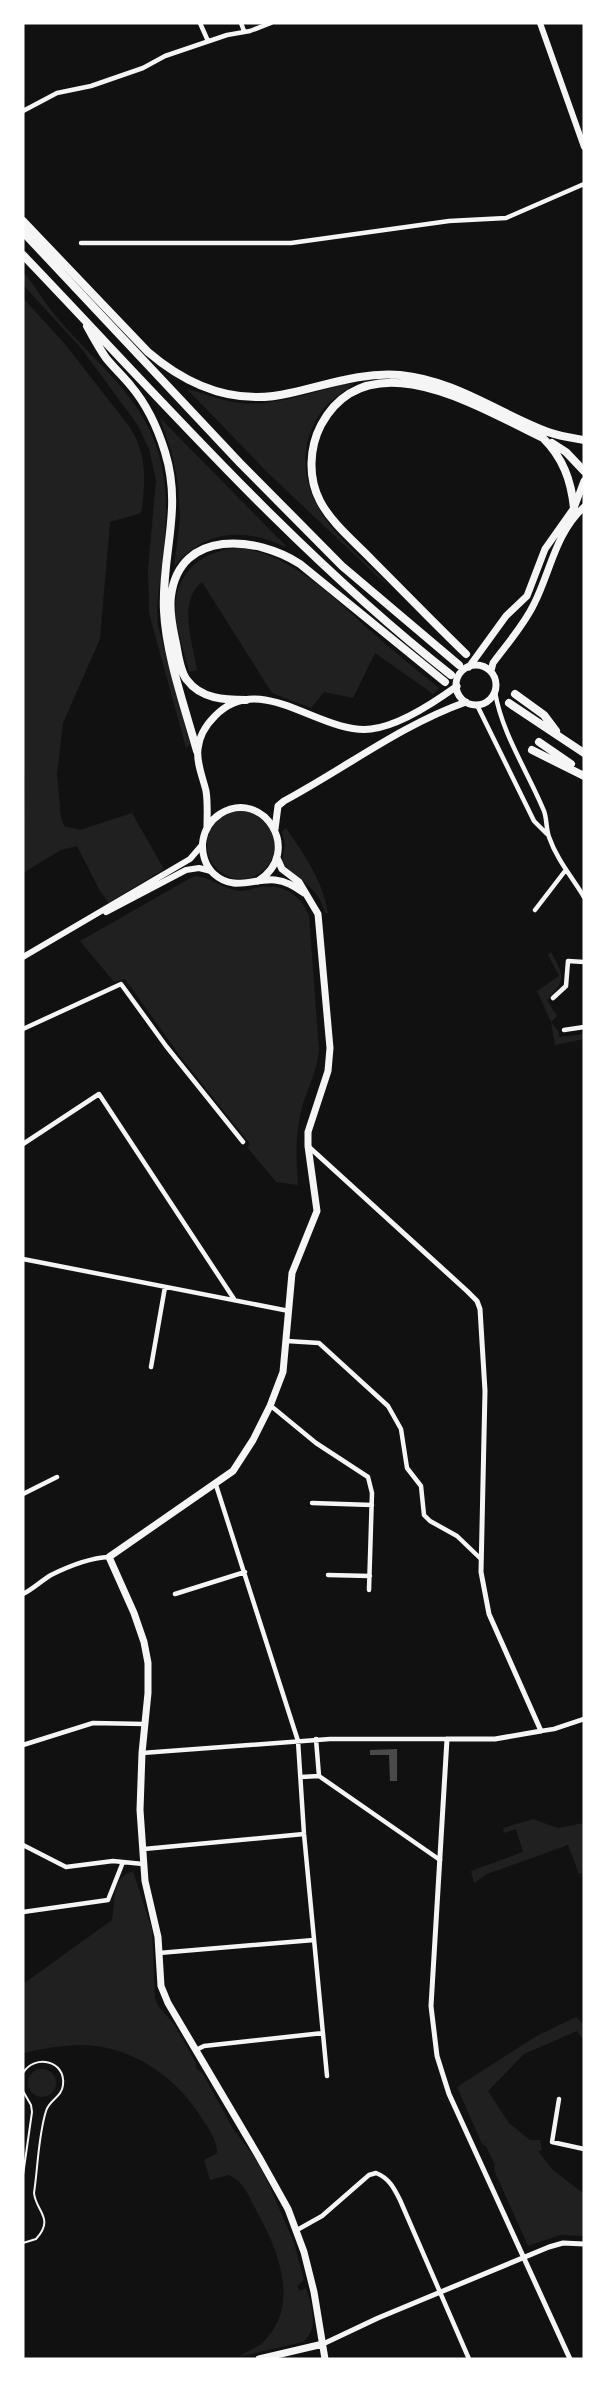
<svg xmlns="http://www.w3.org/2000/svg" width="607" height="2382" font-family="'Archivo Narrow',sans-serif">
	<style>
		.green { fill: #202020 }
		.building { fill: #4a4a4a }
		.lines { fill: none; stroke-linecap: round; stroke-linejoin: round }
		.service { stroke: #f5f5f5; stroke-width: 2 }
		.minor { stroke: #f5f5f5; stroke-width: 4.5 }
		.tertiary { stroke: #f5f5f5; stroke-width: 5 }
		.secondary { stroke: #f5f5f5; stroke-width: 6 }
		.primary { stroke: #f5f5f5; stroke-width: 7 }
		.motorway { stroke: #f5f5f5; stroke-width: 8 }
	</style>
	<rect width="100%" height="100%" fill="#111"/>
	<path class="green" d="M23,272c12,13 20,29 32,43 48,58 102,89 110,172 4,40 -5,83 -8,123l1,16 32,118 -4,4 -37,-135 -1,-44 8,-89 -7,-31 -12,-25 -56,-76 -58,-63z
		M23,298l41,45 65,83c18,27 17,56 12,87l-31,9 -10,117 -37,84 -6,52 4,43 3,8 16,4 52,-17 32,56 -55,34 -9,-12 -23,-45 -16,4 -38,23 2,-91 -2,-29z
		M354,383c-7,7 -20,14 -28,23 -11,13 -18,28 -20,44 -7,61 46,98 85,137l-12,-9 -113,-107 -79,-82c17,4 34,12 53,14 39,4 76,-14 114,-20z
		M160,418l126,128 -1,1c-41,-20 -81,-17 -111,20l6,-48 -2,-35 -6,-30z
		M241,548c54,8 92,50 131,84 22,20 45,38 67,56l-6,6 -58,-41 -22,45 -29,-6 -13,16 -39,-15 -70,-111c-25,19 -9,61 -5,88l-8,2c-4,-18 -11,-36 -13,-54 -5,-42 24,-69 65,-70z
		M207 845a34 34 0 1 1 68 0a34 34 0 1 1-68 0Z
		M286,828c18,26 37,53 42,85h-3c-9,-32 -28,-30 -43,-52l3,-16 -3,-14z
		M196,876c16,2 27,13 43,15 7,0 15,-3 22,-4 23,-3 40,8 48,29l10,133c-1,21 -11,38 -17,58 -7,26 -6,51 -4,78l-22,-3 -29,-35 3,-3 -70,-88 -55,-77 -11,3 -34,-41 109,-62z
		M551,952c14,26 15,26 -4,48l10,16 -6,6 8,10v5l25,-3v5l-29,6 -4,-23 -14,-31 22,-15 -11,-21z
		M533,1819l25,9 26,-5v49l-5,2 -11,-29 -81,29 -13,9 -3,-12 52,-19 -7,-23 -12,4 -1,-5z
		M133,1871l19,59 3,68 3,8 16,18 22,39v5l7,6 30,55 23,30 13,26 25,58 10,37 -7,6 3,5 6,-3c5,18 14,40 -3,54l-65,15c8,-5 17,-8 24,-14 39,-36 17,-92 -5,-131 -7,-13 -13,-32 -29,-37l-18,5 -6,-20 13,-7c1,-13 -11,-28 -18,-39 -26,-40 -69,-68 -117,-69 -20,0 -40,4 -59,8v-69l89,-64c4,-19 -2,-41 21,-49z
		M576,2017l8,8v15l-7,-9 -53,23 -36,37 21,32 21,17h10l2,10 -4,1 15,19 31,24v42l-24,-1 -32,11 -34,-76 1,-5 -9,-19 -4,-2 -25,-57 78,-50z
		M28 2083a14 14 0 1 1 28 0a14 14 0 1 1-28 0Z"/>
	<path class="building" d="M397,1749v32h-7l-1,-26h-19v-5z"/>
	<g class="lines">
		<path class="service" d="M23,2073c11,-19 43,-13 40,12 -1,12 -14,15 -17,26 -8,26 -8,56 -12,82 2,19 21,25 2,46l-13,4
			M23,2091l8,14 1,7 -9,63"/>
		<path class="minor" d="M200,23l8,18
			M241,23l3,8
			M23,111l34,-18 34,-7 52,-18 22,-12 62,-21 23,-4 21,-8
			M81,243h210l158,-22 57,-3 78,-34
			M495,692c7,42 33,80 49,119 3,8 2,18 5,26 8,23 23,40 35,60
			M477,705l57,116 13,13
			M535,910l30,-39
			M553,998l13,-12 2,-25 16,1
			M23,1029l98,-45 45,62 77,96
			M564,1030l20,-3
			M23,1144l76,-50 135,205
			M23,1259l266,52
			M287,1341l32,2 69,63 13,23 6,39 14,18 3,29 6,6 27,15 24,23
			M151,1367l14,-80
			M271,1406l45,37 52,34 4,16 -3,97
			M216,1485l82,256 6,93 23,242
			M23,1494l34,-17
			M312,1503l60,2
			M328,1575l42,1
			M23,1594c10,-5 18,-13 28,-19 18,-9 38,-17 58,-18
			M175,1594l70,-22
			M541,1731l13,-2 30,-10
			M23,1745l70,-22 52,1
			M142,1753l188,-14h117
			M319,1776l121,84
			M301,1777l18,-1 -3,-37
			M23,1845l43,22 47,-6 30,3
			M144,1849l160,-15
			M23,1912l85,-12 15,-38
			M159,1953l155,-13
			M196,2050l8,-4 119,-13
			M559,2099l-7,43 32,7
			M297,2230l25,-14 47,-41 7,-2c13,5 18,15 24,27l69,159"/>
		<path class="tertiary" d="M309,1147l158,144 10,10 3,8 5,82 -4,181 8,42 52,117 -46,8h-48l-16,267 6,50 12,38 121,265
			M323,2344l55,-26 171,-71 14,-4 21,1"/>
		<path class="secondary" d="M540,23l44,124
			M106,912l80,-42 13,-2 12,3
			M23,957l167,-98 12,-14"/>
		<path class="primary" d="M456 685a20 20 0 1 1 40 0a20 20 0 1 1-40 0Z
			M469,667l37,-51 21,-20 18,-47 29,-41 10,-27
			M491,671l2,-8c14,-19 31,-38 41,-59 17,-34 21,-70 50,-97
			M207,828c0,-12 1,-25 -1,-37 -3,-13 -10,-29 -8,-42 1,-12 8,-24 17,-33 46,-47 104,19 156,13 27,-3 64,-27 86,-43
			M275,829l3,-23 6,-5c60,-32 117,-76 182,-99
			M277,858l5,11 17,13 19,32 12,134 -2,23 -20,61v14l9,65 -25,62 -9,99 -13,34 -17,34 -20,31 -124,86 25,56 10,29 4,21v30l-6,60 -2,57 5,71 13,56 3,49 7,17 91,154 29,52 16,43 10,40 11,67
			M258,881c46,-29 5,-94 -38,-67 -9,6 -15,15 -17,26 -2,12 2,26 11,34 20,18 39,4 61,6 12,1 20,7 29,13
			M259,2359l64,-15"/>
		<path class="motorway" d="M23,221l125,131c41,35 88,54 142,41 37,-8 71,-21 110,-18 54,5 98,38 148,57 11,4 24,6 36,8
			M23,232l217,231 102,103 117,99
			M23,255c138,144 270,296 428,420
			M87,326c6,11 12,22 19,32 8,10 17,18 25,28 16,19 27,43 34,66 18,58 -4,103 -1,159 2,44 21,97 33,140
			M552,443l14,9 18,19
			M466,654c-31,-30 -62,-62 -93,-93 -18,-19 -41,-37 -53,-60 -12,-23 -11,-53 1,-76 47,-88 161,-16 222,13 20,20 28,42 31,70
			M515,694l29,21 12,16
			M246,700c-21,0 -45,-1 -59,-20 -8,-10 -9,-29 -12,-41 -3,-14 -6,-29 -4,-43 9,-68 86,-60 129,-32l145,118
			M509,703l75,50
			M539,742l32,22
			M532,750l52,26"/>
	</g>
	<rect width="607" height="2382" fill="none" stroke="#ffffff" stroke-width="49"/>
</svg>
